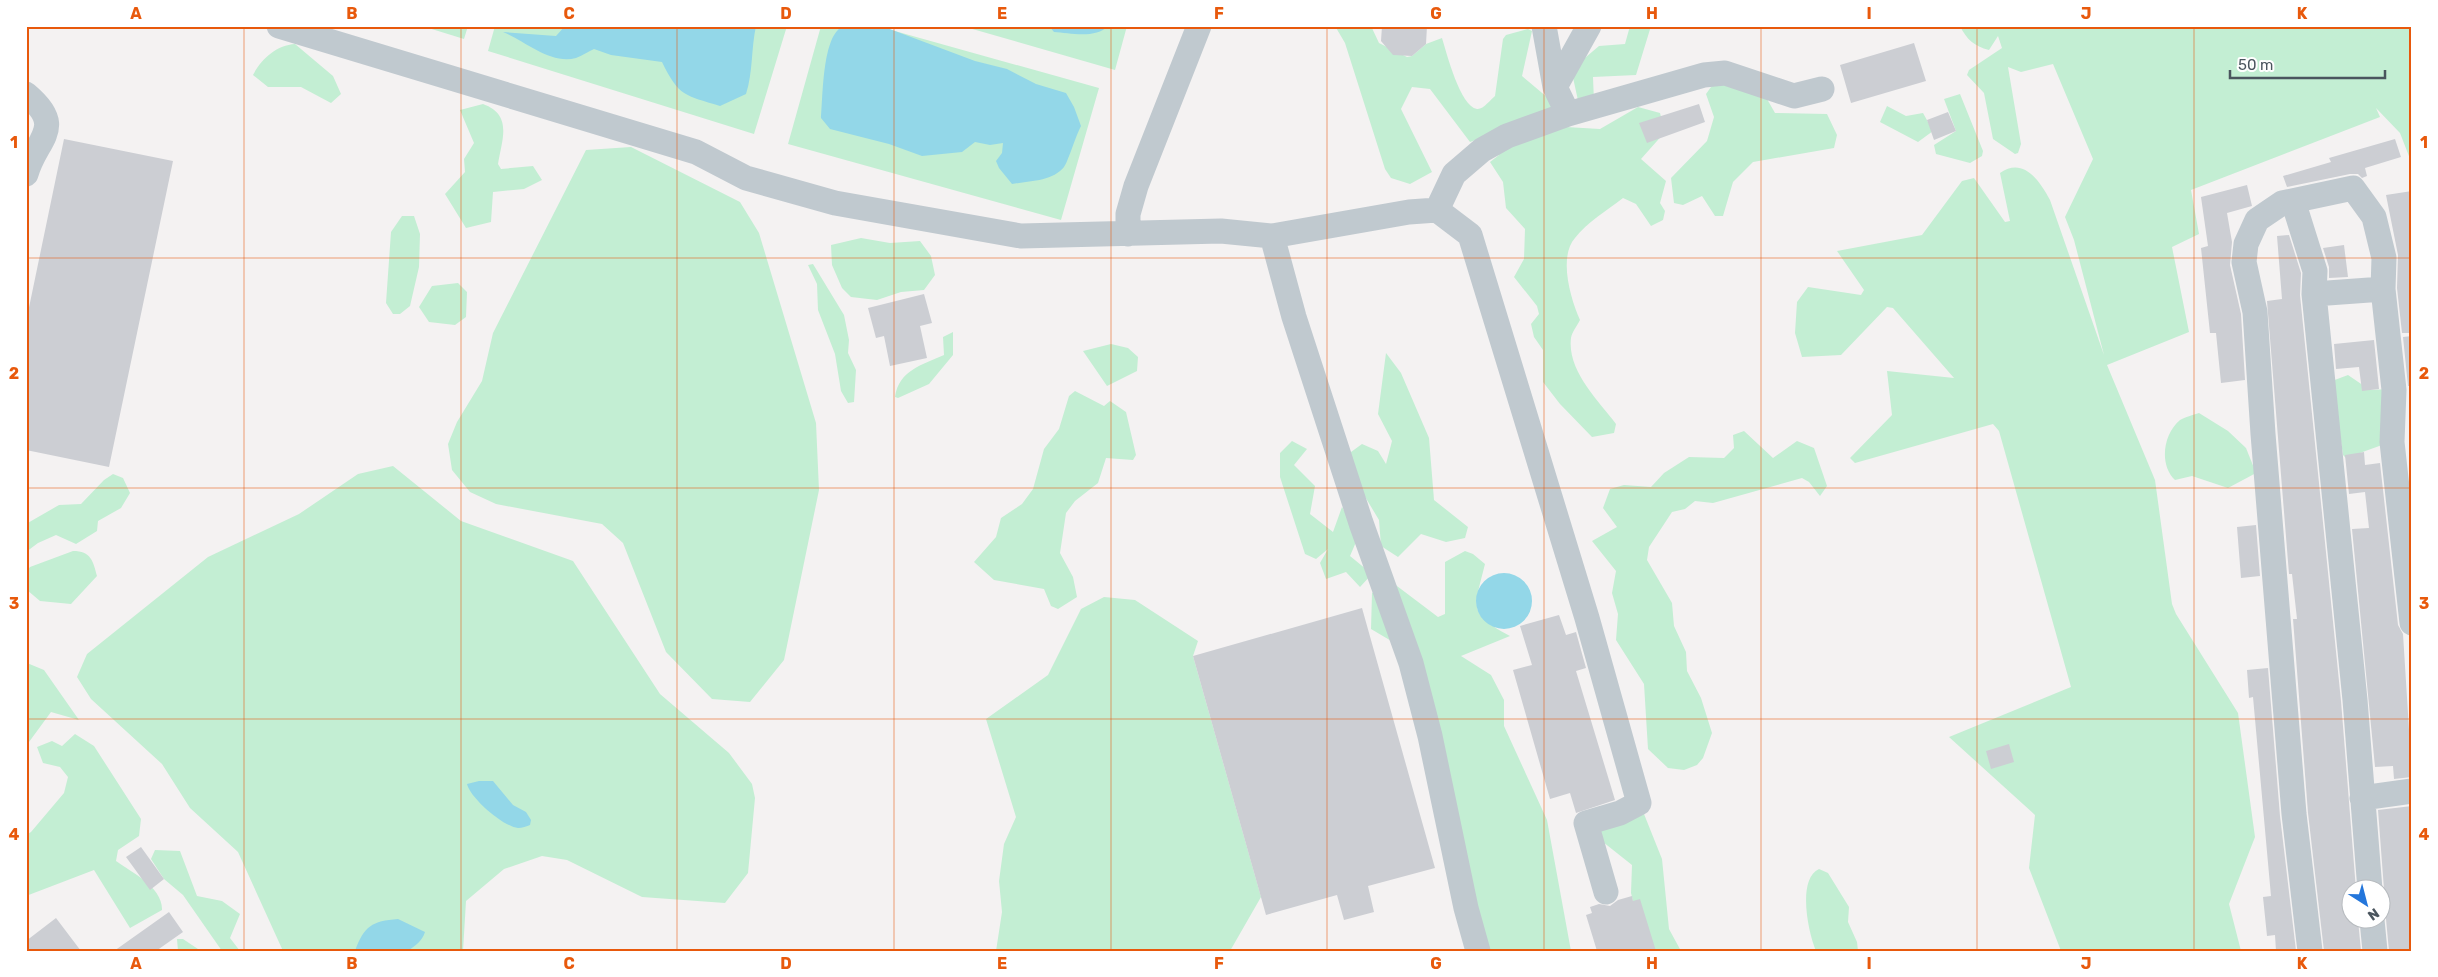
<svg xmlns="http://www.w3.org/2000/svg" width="2438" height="977" font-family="Rubik,sans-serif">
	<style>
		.green { fill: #c3eed3 }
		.water { fill: #93d7e8 }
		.building { fill: #ccced3 }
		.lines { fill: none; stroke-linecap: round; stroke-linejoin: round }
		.minor { stroke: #c0c9cf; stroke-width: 25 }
		.grid { fill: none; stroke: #e8590c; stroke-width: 1; stroke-opacity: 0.55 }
		.neatline { fill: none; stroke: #e8590c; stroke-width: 2 }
		.grid-label { font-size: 16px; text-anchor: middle; font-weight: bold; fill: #e8590c }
	</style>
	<rect width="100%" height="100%" fill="#f4f2f2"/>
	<path class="green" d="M422,26h46l-4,13z
		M495,26h292l-33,108 -266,-83z
		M821,26h56l222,62 -38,132 -273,-76z
		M962,26h165l-12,44z
		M1335,26h36l8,17 28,14 5,-1 14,-12 16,-6c5,16 18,68 35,71 6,1 14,-10 18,-13l8,-57 3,-4 22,-6 4,2 -10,45 32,27v9l-84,30 -40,-53 -18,-2 -11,22 31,63 -22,12 -19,-6 -6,-9 -40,-126z
		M1630,26h21l-15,49 -43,2 1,25 -15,3 -7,-32 1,-5 26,-22 26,-2z
		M1960,26h452v138l-12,-31 -24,-25 4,9 -189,73 8,44 -27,13 17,85 -82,33 48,115 17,124 4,10 62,99 17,124 -26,67 12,47h-180l-32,-83 6,-53 -86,-78 122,-50 -72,-256 -6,-7 -138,39 -5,-5 42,-43 -5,-44 67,7 -61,-70 -6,-1 -46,48 -39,2 -7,-24 2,-31 11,-15 53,8 3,-5 -27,-39 85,-16 40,-54 12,-3 31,44 5,-1 -10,-48c24,-17 40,9 50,27l54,155 -30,-115 -9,-23 28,-58 -40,-95 -32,8 -13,-5 13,77 -3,9 -3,1 -22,-15 -9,-46 -17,-18 2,-5 33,-22 -4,-12 -9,14c-15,-4 -22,-10 -29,-24z
		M295,44l38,32 8,18 -10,9 -30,-16h-33l-15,-12c8,-16 24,-30 42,-31z
		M1726,66l33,19 16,28 52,1 10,21 -3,13 -81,14 -20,20 -10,34h-8l-13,-20 -19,9 -9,-2 -3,-25 36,-37 7,-24 -8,-23z
		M1960,94l23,57 -1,5 -12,7 -34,-9 -2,-9 22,-14 -12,-32z
		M483,104c30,11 19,35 15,60l3,5 32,-3 9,14 -18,9 -31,3 -2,30 -25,6 -21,-34 20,-22 -1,-13 10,-16 -14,-33z
		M1887,106l19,10 17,-3 10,18 -15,11 -38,-20z
		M1638,107l22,6 5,19 -24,27 25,22 -6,22 5,8 -2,9 -12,6 -15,-22 -13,-6c-15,12 -36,24 -48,40 -17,19 -4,62 5,82 -3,6 -8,12 -9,18 -4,33 27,62 45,86l-2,9 -22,4 -32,-33 -17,-22v-32l-9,-13 -3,-13 8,-10 -2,-8 -23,-29 10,-18 1,-30 -19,-21 -3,-26 -13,-20 9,-7 -1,-5 68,-23 34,2z
		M631,147l109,55 19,31 57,190 3,67 -35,170 -34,42 -38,-3 -46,-47 -43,-109 -21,-19 -106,-20 -26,-12 -18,-22 -4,-26 9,-22 25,-41 11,-48 93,-183z
		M402,216h12l6,18 -1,33 -9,39 -10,8h-7l-7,-11 5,-71z
		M861,238l29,5 30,-2 11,15 4,19 -11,15 -23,2 -24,8 -26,-3 -9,-9 -10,-23 -1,-20z
		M813,264l31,51 5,25 -1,13 8,17 -2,32 -6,1 -7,-12 -6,-37 -17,-44 -1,-26 -9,-19z
		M458,283l9,9 -1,25 -11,8 -26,-3 -10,-15 13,-21z
		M953,332v23l-24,29 -31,14 -3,-1c4,-27 27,-32 49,-42l-1,-18z
		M1111,344l17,4 10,9 -1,14 -30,15 -24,-35z
		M1386,353l15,20 28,65 5,62 34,27 -3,11 -19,4 -25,-8 -23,23 -17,-11 -2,-26 -33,-55 5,-13 11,-8 16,7 8,13 6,-23 -14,-27z
		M2348,375l22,15 19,-1 -7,56 -36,13 -3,-3 -11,-74z
		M1075,391l29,15 6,-5 16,11 10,43 -3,5 -27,-2 -8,25 -23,18 -9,12 -6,40 13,24 4,20 -19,12 -7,-3 -7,-17 -50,-9 -20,-18 22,-25 5,-19 21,-14 11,-15 11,-40 15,-20 10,-33z
		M2199,413l29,18 18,17 10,25 -28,15 -36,-12 -17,4c-16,-15 -12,-46 5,-60 5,-3 13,-5 19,-7z
		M1744,431l29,27 24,-17 17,7 13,38 -7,10 -11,-14 -7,-4 -89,25 -18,-2 -10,8 -13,3 -23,35 -2,13 25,43 2,23 12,26 1,19 14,27 11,35 -9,25 -6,7 -13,5 -16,-2 -20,-19 -4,-65 -28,-44 2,-26 -6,-21 4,-22 -24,-30 25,-14 -14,-19 7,-19 14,-4 27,2 13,-14 25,-16 35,1 10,-10 -1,-13z
		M1292,441l15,8 -13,16 21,21 -5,28 23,18 9,-25 17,28 -9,21 22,18 -12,13 -14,-15 -20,7 -6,-16 8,-14 -12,10 -11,-5 -25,-77v-24z
		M393,466l68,55 112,40 87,133 69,59 23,31 3,14 -7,75 -23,30 -83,-6 -75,-37 -25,-4 -38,13 -38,32 -3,50h-180l-45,-99 -48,-44 -28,-44 -71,-65 -14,-22 10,-23 121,-97 91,-43 59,-40z
		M113,474l10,4 7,15 -9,15 -23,13 -1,10 -21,13 -20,-9 -18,8 -12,9v-28l33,-19 22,-1 23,-24z
		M73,551c18,0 20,10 24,25l-26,28 -31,-3 -13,-11 -1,-18 4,-5z
		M1465,551l8,3 12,10c-11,45 -18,49 25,72l-49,20 30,19 13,25v26l43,94 24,131h-92l-86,-368 45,34 7,-3v-52z
		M1383,586l10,56 -22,-13 1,-36z
		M1104,597l31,3 63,41 -5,15 68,241 -31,54h-234l6,-39 -3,-31 5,-37 12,-27 -30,-98 62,-44 33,-66z
		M26,656l1,7 17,7 35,50 -28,-8 -22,30 -3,-1z
		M75,734l19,12 47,73 -2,17 -21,14 -2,11c15,11 47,26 46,49l-32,18 -36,-58 -68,26v-61l5,-3 33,-39 4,-16 -8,-10 -17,-4 -6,-16 15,-6 10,5z
		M1644,814l18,45 7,70 12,22h-35l-15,-58 1,-28 -29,-23 -4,-20z
		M155,850l25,1 17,45 25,5 18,13 -10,24 10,13h-18l-39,-56 -19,-16 -13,-20z
		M1819,869l9,4 21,34 -1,15 9,20 1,9h-42c-8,-19 -19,-72 3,-82z
		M177,939h6l18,12h-23z"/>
	<path class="water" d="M565,26h146l2,3h9l1,-3h33c-5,23 -3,46 -10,68l-26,12c-35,-11 -41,-9 -58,-44l-51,-7 -17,-6c-5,2 -12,7 -18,9 -25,7 -51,-17 -73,-26l53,4z
		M844,26h34l9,2 88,33 32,8 29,15 30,9 8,14 7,19c-5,9 -13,36 -17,41 -11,14 -34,14 -52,17l-13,-16 -3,-7 6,-8 1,-10 -13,2 -15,-3 -13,10 -40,4 -33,-12 -59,-15 -9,-11c2,-20 1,-85 23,-92z
		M1049,26h59c-12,13 -38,7 -54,6z
		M1476 601a28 28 0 1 1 56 0a28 28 0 1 1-56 0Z
		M479,781h14l20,24 13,7 5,8 -1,5c-3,1 -8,3 -12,3 -14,-1 -48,-30 -51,-44z
		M398,919l27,13c-3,9 -9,13 -17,19h-53c9,-25 17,-30 43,-32z"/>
	<path class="building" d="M1382,26h45l-1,18 -14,12 -19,-1 -12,-14z
		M1914,43l12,38 -75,22 -11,-38z
		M1699,104l6,18 -58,21 -8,-20z
		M1948,112l8,19 -22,9 -7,-20z
		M64,139l109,22 -64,306 -83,-17v-128z
		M2395,139l6,18 -36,11 2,8 -5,2 -4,-4h-8l-63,13 -4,-11 48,-14 -2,-4z
		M2247,185l5,21 -25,7 5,29 -2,23 11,49 4,66 -24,3 -5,-50h-6l-9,-85 7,-2 -7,-49z
		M2412,191v142h-10l-5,-45 1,-33 -12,-60z
		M2289,235l12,38 -1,22 41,406 15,189h-6v30h8l3,31h-37l-16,-138 -15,-194h4l-5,-45h-3l-22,-273 15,-2 -5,-63z
		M2344,245l4,32 -19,1v-11l-6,-19z
		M924,294l8,29 -12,3 7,32 -37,8 -6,-30 -8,2 -8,-30z
		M2412,336v50h-4l-5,-49z
		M2374,340l5,49 -17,2 -3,-24 -23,2 -2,-25z
		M2364,452l1,13 15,-2 18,162 5,9 9,143 -18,2 -1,-13 -18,1 -23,-238 17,-1 -4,-36 -16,2 -4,-39z
		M2256,525l4,51 -19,2 -4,-51z
		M1362,608l73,260 -67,18 6,26 -30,8 -7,-25 -71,20 -73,-259z
		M1559,615l7,20 10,-3 10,36 -10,3 39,129 -39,13 -6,-20 -20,6 -37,-129 19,-5 -12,-39z
		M2268,668l12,148 16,135h-20l-1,-16 -8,1 -4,-39 8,-1 -18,-199 -4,1 -2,-28z
		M2009,744l5,18 -23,7 -5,-18z
		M2412,806v145h-23l-3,-32 -6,-10v-10l4,-10 -6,-79z
		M141,847l23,32 -14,11 -24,-33z
		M1632,896l1,5 7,-2 16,52h-59l-11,-36 6,-2 -2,-6 9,-3 11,2 8,-6z
		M169,912l14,20 -27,19h-42z
		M56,918l25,33h-55v-10z"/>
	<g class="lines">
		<path class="minor" d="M279,26l417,126 50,26 89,25 186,33 200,-5 51,5 137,-24 28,-2
			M1544,26l11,61 13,27
			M1555,87l34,-61
			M26,94c41,34 10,44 0,80
			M2293,201l22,70 -1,23
			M1128,234v-20l8,-28 63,-160
			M1272,236l22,81 67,206 50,140 19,73 36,172 12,43
			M2362,798l50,-7
			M2370,890l-15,-190 -41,-406 69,-5 11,101 -2,52 20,181
			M1606,892l-20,-69 34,-10 19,-10 -52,-185 -117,-383 -33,-25 17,-36 28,-24 25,-14 61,-22 136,-39 21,-2 69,23 28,-7
			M2372,920l3,31
			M2310,951l-16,-137 -31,-380 -8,-122 -11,-50 2,-18 11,-24 25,-17 71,-15 21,29 10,41 -1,31"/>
	</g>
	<path class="grid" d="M244,26v925M461,26v925M677,26v925M894,26v925M1111,26v925M1327,26v925M1544,26v925M1761,26v925M1977,26v925M2194,26v925M26,258h2386M26,488h2386M26,719h2386"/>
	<rect width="2438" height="977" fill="none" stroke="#ffffff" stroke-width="55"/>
	<g transform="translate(2366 904) rotate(144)"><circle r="24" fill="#ffffff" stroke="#b7bbbf"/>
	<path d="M0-4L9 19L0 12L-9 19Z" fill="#2476db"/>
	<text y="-8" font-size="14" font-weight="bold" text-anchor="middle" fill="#4a555e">N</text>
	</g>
	<path d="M2230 70v8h155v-8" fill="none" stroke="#4a555e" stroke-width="2.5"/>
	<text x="2238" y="70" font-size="15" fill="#4a555e" stroke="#ffffff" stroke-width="4" paint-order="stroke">50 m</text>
	<rect x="28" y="28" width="2382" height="922" class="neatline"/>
	<g class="grid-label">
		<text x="136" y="19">A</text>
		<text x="352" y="19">B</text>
		<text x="569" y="19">C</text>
		<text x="786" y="19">D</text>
		<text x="1002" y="19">E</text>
		<text x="1219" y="19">F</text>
		<text x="1436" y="19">G</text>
		<text x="1652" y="19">H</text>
		<text x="1869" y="19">I</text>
		<text x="2086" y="19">J</text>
		<text x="2302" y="19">K</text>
		<text x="14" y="148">1</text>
		<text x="2424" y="148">1</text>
		<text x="14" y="379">2</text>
		<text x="2424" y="379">2</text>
		<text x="14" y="609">3</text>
		<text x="2424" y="609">3</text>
		<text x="14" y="840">4</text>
		<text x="2424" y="840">4</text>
		<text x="136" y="969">A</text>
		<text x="352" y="969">B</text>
		<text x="569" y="969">C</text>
		<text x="786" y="969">D</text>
		<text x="1002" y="969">E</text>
		<text x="1219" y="969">F</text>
		<text x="1436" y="969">G</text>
		<text x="1652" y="969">H</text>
		<text x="1869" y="969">I</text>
		<text x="2086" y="969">J</text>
		<text x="2302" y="969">K</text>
	</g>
</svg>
